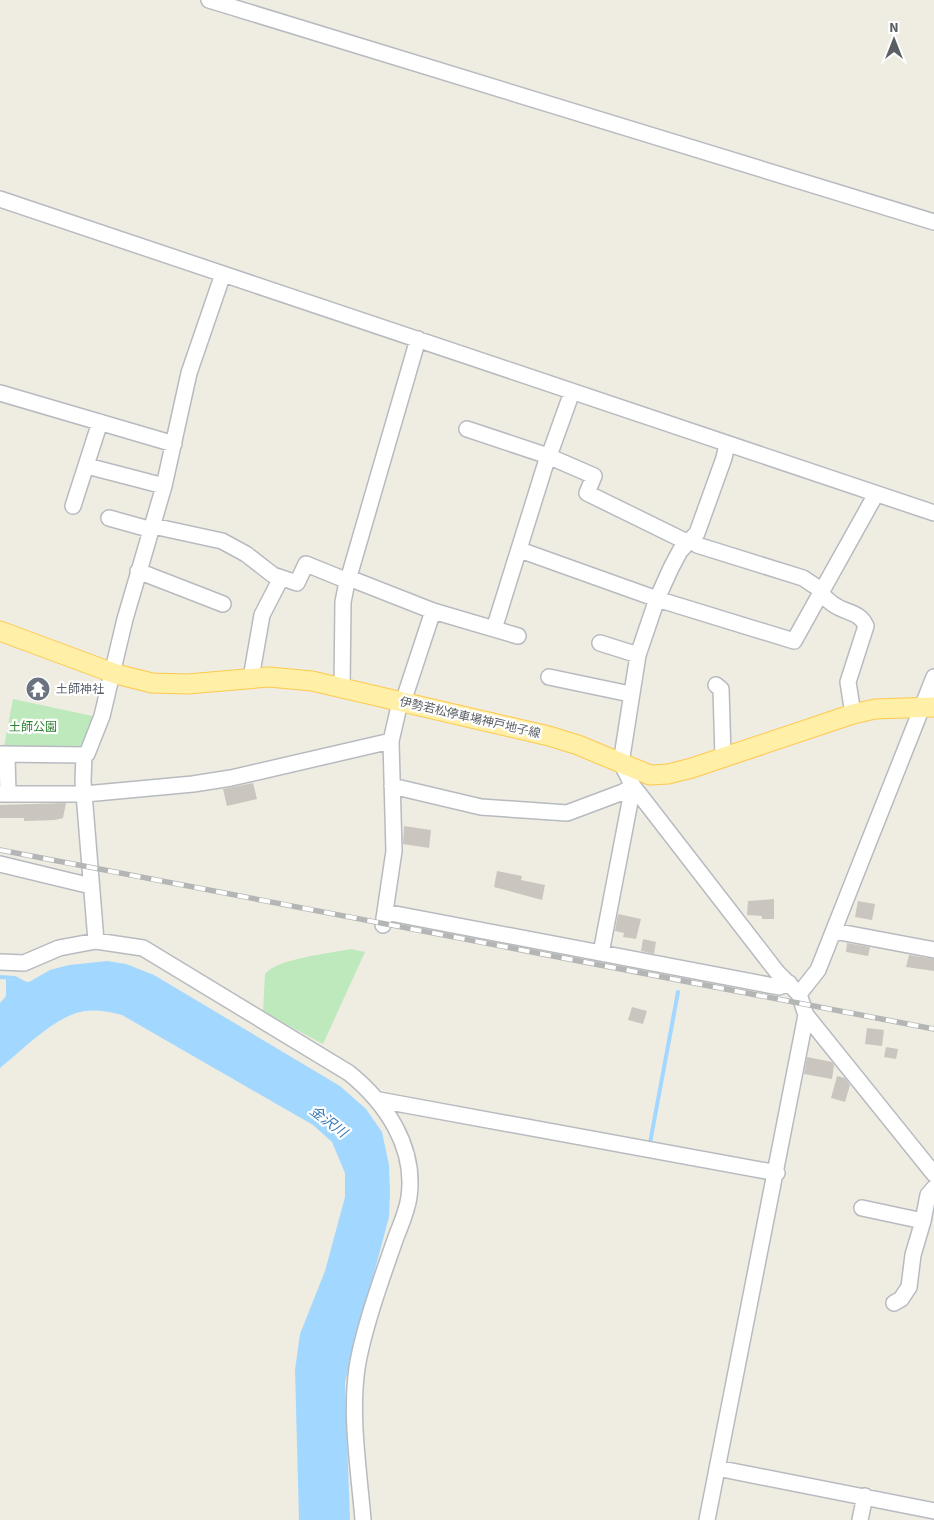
<svg xmlns="http://www.w3.org/2000/svg" width="934" height="1520" font-family="'Source Sans 3','Noto Sans JP',sans-serif">
	<style>
		.green { fill: #bde9bc }
		.water { fill: #a2d8ff }
		.lines { fill: none; stroke-linecap: round; stroke-linejoin: round }
		.stream { stroke: #a2d8ff; stroke-width: 4 }
		.building { fill: #cac6bf }
		.minor-casing { stroke: #b7bbc0; stroke-width: 18 }
		.major-casing { stroke: #fdc94d; stroke-width: 21 }
		.minor { stroke: #fff; stroke-width: 15 }
		.major { stroke: #ffefa7; stroke-width: 19 }
		.rail-casing { stroke: #b4b5b5; stroke-width: 5.5 }
		.rail { stroke: #fff; stroke-width: 4; stroke-dasharray: 11; stroke-linecap: butt }
		.labels { text-anchor: middle; dominant-baseline: central; stroke-width: 4.5; stroke-linejoin: round; paint-order: stroke }
		.worship-label { font-size: 12px; fill: #5b616d; stroke: #fff; text-anchor: start }
		.street-label { font-size: 12px; fill: #5a5f64; stroke: #fff }
		.park-label { font-size: 12px; fill: #2d8230; stroke: #fff }
		.water-label { font-size: 14px; font-style: italic; fill: #3678ba; stroke: #fff }
	</style>
	<rect width="100%" height="100%" fill="#efece2"/>
	<path class="green" d="M13,699l84,18 -14,35h-80z
		M350,949l15,3 -42,92 -60,-32 2,-38c13,-16 64,-20 85,-25z"/>
	<path class="water" d="M107,961l19,3 28,11 186,111 26,23 16,23 7,33 1,28 -1,24 -44,165 5,138h-51l-4,-150 5,-36 25,-63 20,-74v-24l-13,-31 -19,-17 -191,-110c-15,-4 -31,-7 -46,-2 -25,8 -55,38 -76,55v-65l6,-7v-17l23,3 21,-12 19,-5z"/>
	<g class="lines">
		<path class="stream" d="M0,977l15,1 9,5
			M650,1143l28,-151"/>
	</g>
	<path class="building" d="M253,783l4,16 -30,7 -4,-17z
		M66,803l-3,15 -8,2 -31,1v-3h-24v-13z
		M404,826l27,4 -2,18 -26,-4z
		M497,871l25,5 -1,4 24,5 -3,15 -48,-13z
		M774,899v20h-12v-3l-15,-1 1,-14z
		M858,901l17,3 -3,16 -17,-3z
		M618,914l23,5 -5,20 -13,-2 1,-4 -9,-2z
		M643,939l13,3 -2,12 -13,-3z
		M847,943l23,4 -2,9 -22,-4z
		M909,955l25,4v12l-28,-4z
		M632,1007l15,4 -4,13 -15,-4z
		M867,1028l17,2 -2,16 -17,-2z
		M886,1047l12,2 -2,10 -12,-2z
		M807,1057l25,5 2,3 -2,14 -28,-5z
		M837,1076l8,2 5,7 -5,17 -14,-4z"/>
	<g class="lines">
		<defs>
			<path id="minor" d="M209,0l725,222
				M0,199l934,314
				M0,393l174,51
				M467,429l81,27 46,20 -7,17 102,50
				M727,444l-3,14 -27,75 -17,18 -9,17 -14,31 -19,56 -17,108 12,23 144,186 22,22 7,21 128,159
				M549,456l23,-64
				M87,466l77,20
				M73,506l27,-84
				M109,518l43,12
				M153,526l69,15 24,13 27,21 24,8 9,-19 42,17
				M692,540l5,5 106,33 18,12
				M520,550l137,49 137,42 82,-147
				M138,571l85,33
				M349,578l84,33 85,25
				M820,593c5,4 10,10 16,13 11,7 24,6 30,20l-18,56 5,32
				M494,629l54,-173
				M600,643l38,12
				M549,677l81,17
				M251,678l11,-63 19,-37
				M716,685l5,4 2,68
				M342,688l1,-86 3,-15 72,-248
				M403,702l30,-91
				M0,754l84,1
				M7,755l1,39
				M392,786l89,21 86,6 56,-21 10,-6
				M0,794h85l108,-10 38,-6 160,-37
				M0,864l91,22
				M385,912l394,75 10,-4
				M383,925l11,-74 -3,-110 9,-39
				M834,931l100,19
				M96,941l-13,-160 1,-26 3,-1 15,-38 23,-97 39,-133 25,-113 34,-99
				M601,953l32,-167
				M0,962l24,1 35,-15 37,-7 47,7 206,125c37,30 67,74 60,124 -2,15 -9,29 -14,43 -13,37 -32,90 -38,128 -7,49 2,103 6,152
				M799,994l19,-24 116,-293
				M379,1100l398,73
				M862,1208l61,13 5,-26 6,-7
				M894,1303l7,-4 8,-12 4,-32 10,-34
				M717,1468l217,43
				M707,1520l99,-505
				M860,1520l5,-24"/>
			<path id="major" d="M0,631l116,43 36,9 36,1 81,-7 43,4 237,55 29,9 72,30 18,-1 24,-6 161,-54 22,-5 59,-2"/>
		</defs>
		<use href="#minor" class="minor-casing"/>
		<use href="#major" class="major-casing"/>
		<use href="#minor" class="minor"/>
		<use href="#major" class="major"/>
		<defs>
			<path id="rail" d="M0,850l934,179"/>
		</defs>
		<use href="#rail" class="rail-casing"/>
		<use href="#rail" class="rail"/>
	</g>
	<defs>
		<symbol id="temple-disc" viewBox="-11 -11 22 22"><circle r="9.5" fill="#6b7280" stroke="#fff"/><path d="M0-6L5-2H3V0L6.5 2.5H4V6H1.5V3h-3V6H-4V2.5H-6.5L-3 0V-2H-5Z" fill="#fff"/></symbol>
	</defs>
	<g fill-rule="evenodd">
		<use href="#temple-disc" x="24" y="675" width="28" height="28"/>
	</g>
	<g class="labels">
		<g class="worship-label">
			<text x="56" y="689">土師神社</text>
		</g>
		<g class="street-label">
			<text transform="translate(470 718) rotate(13)">伊勢若松停車場神戸地子線</text>
		</g>
		<g class="park-label">
			<text x="33" y="727">土師公園</text>
		</g>
		<g class="water-label">
			<text transform="translate(328 1122) rotate(37)">金沢川</text>
		</g>
	</g>
	<g transform="translate(894 40)" stroke="#ffffff" stroke-width="4" paint-order="stroke">
	<path d="M0-4L9 19L0 12L-9 19Z" fill="#5a5f64"/>
	<text y="-8" font-size="14" font-weight="bold" text-anchor="middle" fill="#5a5f64">N</text>
	</g>
</svg>
